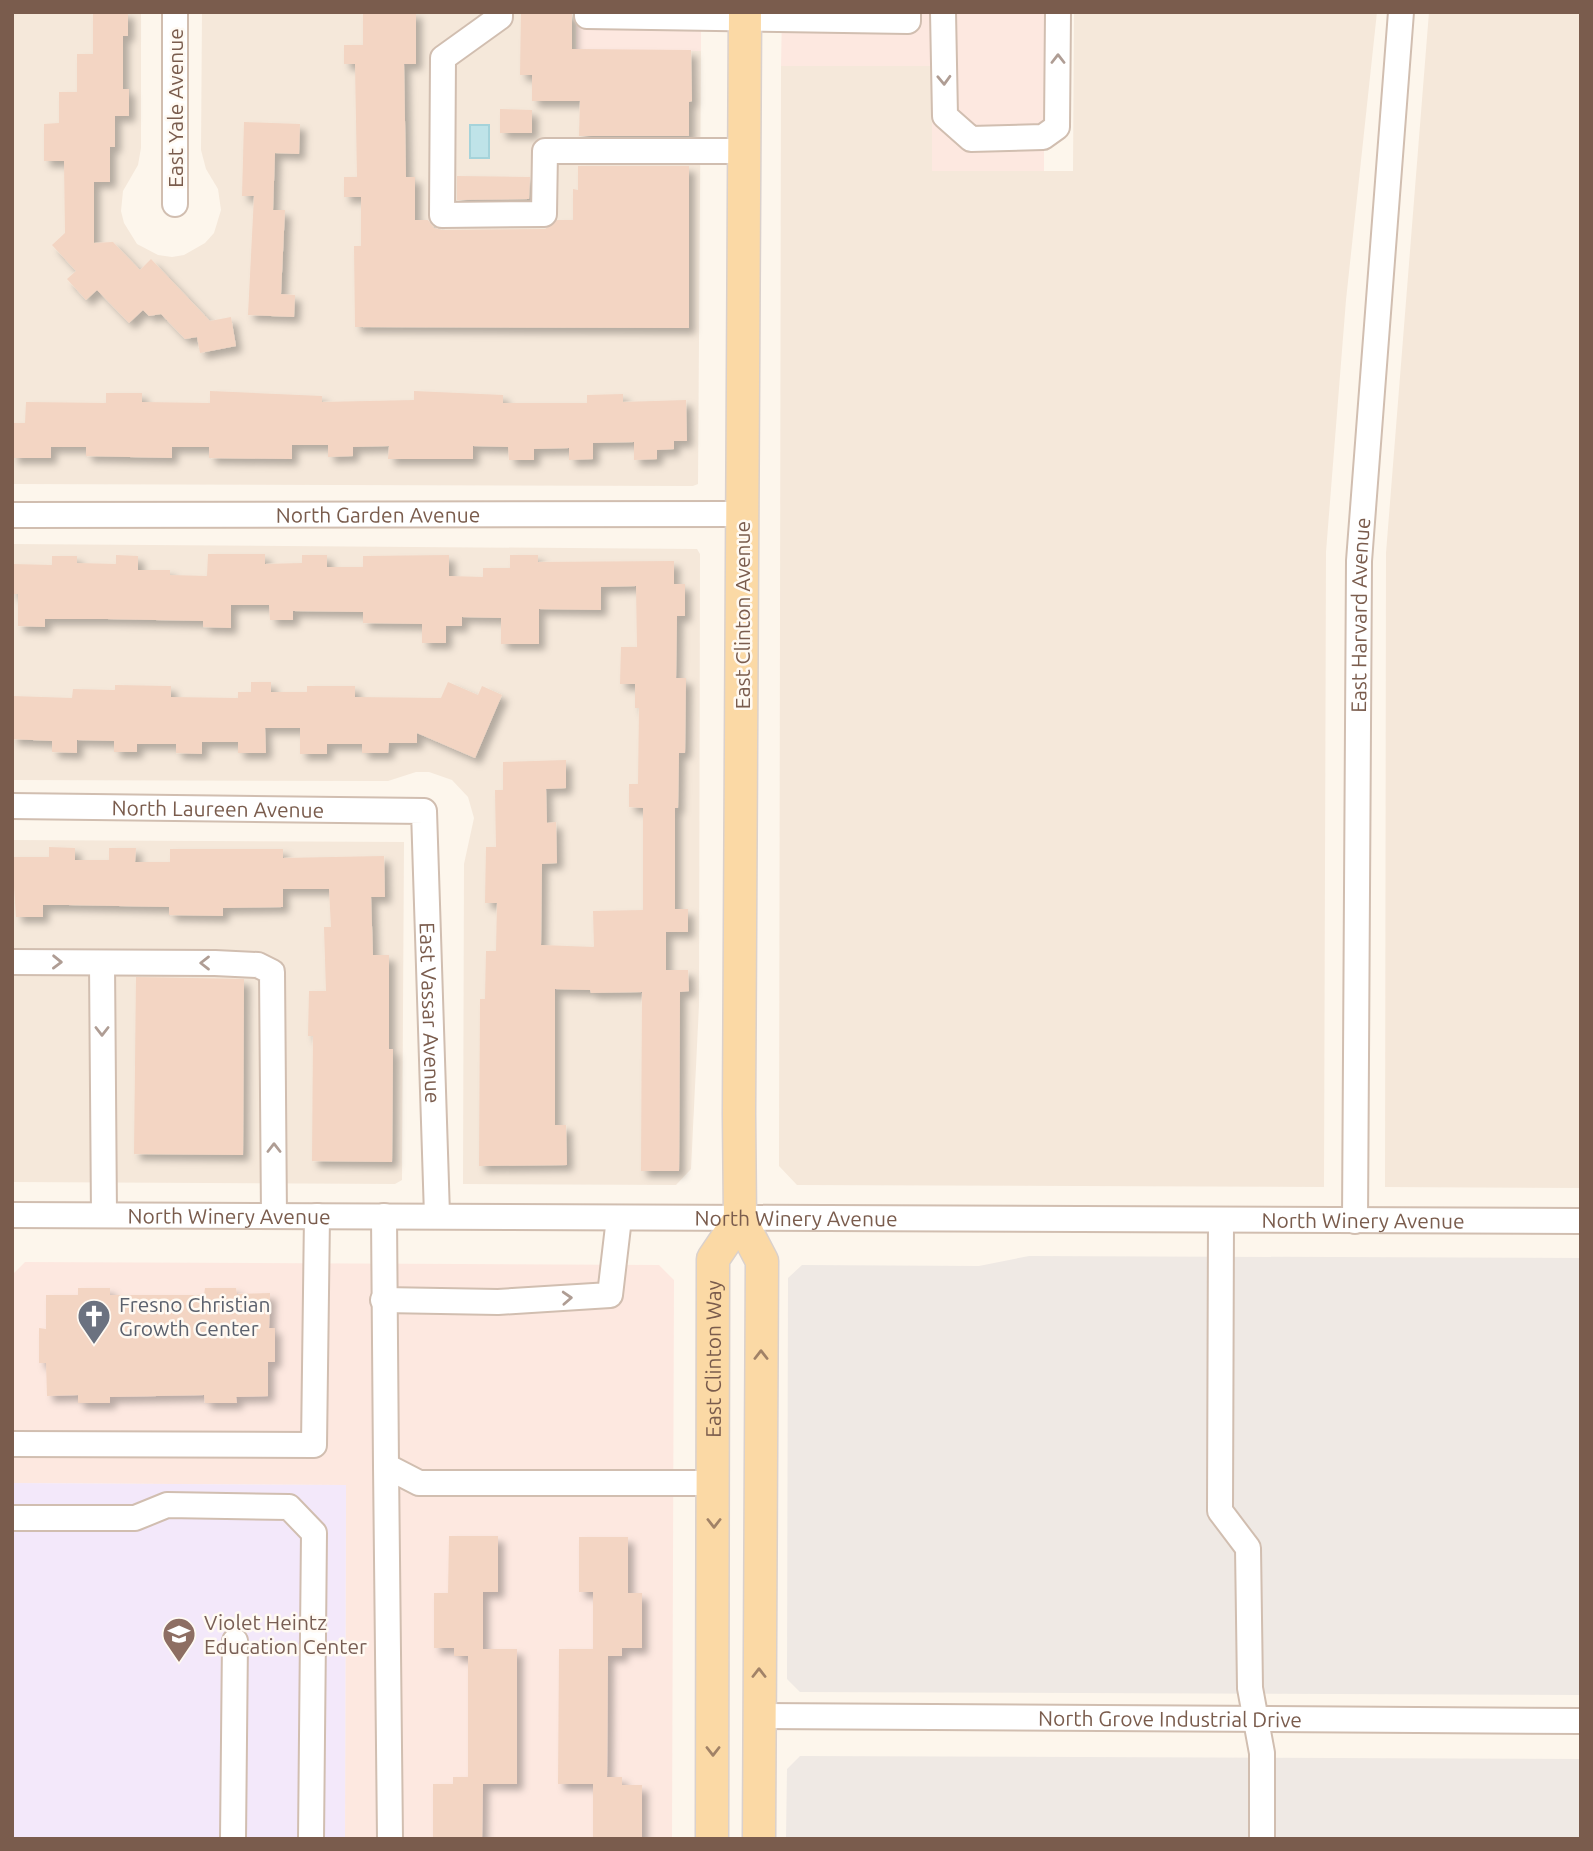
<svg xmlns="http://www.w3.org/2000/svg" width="1593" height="1851" font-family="Ubuntu,sans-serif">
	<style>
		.residential { fill: #f5e8da }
		.commercial { fill: #fde8e0 }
		.industrial { fill: #efe9e4 }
		.education { fill: #f3e8fa }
		.water { fill: #bfe3e8; stroke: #a5d3da; stroke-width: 2 }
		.building { fill: #f3d5c3; filter: url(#shadow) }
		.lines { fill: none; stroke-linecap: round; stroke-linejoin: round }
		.minor-casing { stroke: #d1beb0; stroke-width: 28 }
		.major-casing { stroke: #dad1cd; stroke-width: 35 }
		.minor { stroke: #fff; stroke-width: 24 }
		.major { stroke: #fbd9a5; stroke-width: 32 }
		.oneway { stroke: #af9d94 }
		.oneway2 { stroke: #a18267 }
		.labels { text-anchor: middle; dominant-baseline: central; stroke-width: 5; stroke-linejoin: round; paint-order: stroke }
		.street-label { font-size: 21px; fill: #7a5c4d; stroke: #fffaf3 }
		.worship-label { font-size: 21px; fill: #5b616d; stroke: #fffaf3; text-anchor: start }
		.education-label { font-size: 21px; fill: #785e54; stroke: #fffaf3; text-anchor: start }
	</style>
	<defs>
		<filter id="shadow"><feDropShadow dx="6" dy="6" stdDeviation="3.5" flood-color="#0004"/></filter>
	</defs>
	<rect width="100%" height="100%" fill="#fdf6ec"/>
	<path class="residential" d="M12,12h129v136l-3,17 -15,26 -2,20 3,12 13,21 21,11 14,2 12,-2 21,-12 9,-10 7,-23 -3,-21 -12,-20 -5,-19 1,-138h374v38l125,1 -3,433 -5,2 -681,-2z
		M1074,12h303l-31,288 -20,252 -2,635 -527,-2 -18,-19 2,-1100h151v105h141z
		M1429,12h152v1176l-196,-1 1,-634z
		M12,544l685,5 3,5 -1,451 -8,164 -15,16 -213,-1 1,-320 10,-46 -6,-21 -16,-17 -23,-8h-13l-28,9 -376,-1z
		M12,840l392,2 -2,338 -7,4 -383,-2z"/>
	<path class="commercial" d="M576,12h125v39l-125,-1z
		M782,12h262v159h-112v-105h-151z
		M25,1262l634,3 15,15 -2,559h-327l1,-354 -334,-2v-208z"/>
	<path class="industrial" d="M1029,1256l552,2v437l-781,-3 -13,-13 1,-401 14,-13 177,1z
		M800,1756l781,3v80h-795l1,-70z"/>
	<path class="education" d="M12,1483l334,2 -1,354h-333z"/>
	<path class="water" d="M470,125h19v33h-19z"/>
	<path class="building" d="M93,12h35v24h-5v53h6v27h-14v31h-5v35h-16v61l19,-1 27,28 11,-11 59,62 21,-4 5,29 -36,7 -3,-16 -12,2 -24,-25 -12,2 -6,-6 -14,13 -32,-33 -11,10 -19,-21 9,-8 -24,-26 13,-12 -1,-72h-20v-37l15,-1v-31h18v-38h16z
		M363,12h53v52h-12l2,113h9v43h13l6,8 8,2 103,-1 12,-9h16v-31l5,1v-24h111v162l-334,-1 -1,-81h7v-49h-17v-20h13l-2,-113h-11v-19h19z
		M521,12h51v37l119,1 1,51 -3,1v34h-110l1,-35h-48v-26h-12z
		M500,109l32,1v23h-32z
		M244,122l56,2 -1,30 -24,-1 -2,57h12l-4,84 14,1 -1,22 -46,-2 6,-119h-12z
		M457,176l73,1 -1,22 -72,1z
		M210,391l112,5v6l92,-2v-9l89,4v8h84v-8l36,-1v8l63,-2 1,41h-13v8l-17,1v9l-23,1v-18l-41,1v16l-24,1v-12l-35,1v11h-25l-1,-13 -35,-1v13h-85l1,-13 -36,1v9l-25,1v-12h-36v14l-83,-1v-11h-37v11l-86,-2v-9h-35v11h-39v-35h13l1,-21 80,1v-10h36v9l68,1z
		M208,554h57v10l37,-1v-8h25v12h36v-11l86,-1v21l34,1v-9h27v-13h28v7l136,-1v23h11v32h-8l-1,62h10l-1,75h-6l-1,55h-3v101h13v23h-22v38h22l1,21 -9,1 -1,179h-38l1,-179 -51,1 -1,-3 -35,-1v136h11l1,40 -88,1 1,-167h5l1,-48h10l1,-48h-12l1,-56h10l-1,-57h8v-28l63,-2v28l-20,1 1,34 9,-1 1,41 -15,1 -1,81 53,2 -1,-36 50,-1v-102l-14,-1v-23h9l1,-76h-4v-24h-15l1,-37h16l-1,-61 -35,1v23l-62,-1v35h-38v-26l-39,-1v9h-16v17h-24v-19l-59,-1v-11l-70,-1v9h-23l-1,-15h-38v23l-28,-1v-6l-96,-2h-62v8l-27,-1v-32h-6v-30l40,1v-9h25v7l39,1v-9l22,1v14h32v5l37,1z
		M251,682h20v10h36v-6h48v11l86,1 7,-16 30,13 4,-9 20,9 -27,63 -58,-25v10h-28l-1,10h-26v-9h-35v10h-27v-26h-35l1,25h-28v-11h-36v12l-26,-1v-9h-39v8h-23v-11l-37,-1v13l-25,-1v-11l-40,-2v-43l60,2 1,-9 42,1v-5l56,1v11l67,1v-6h13z
		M49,847l26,1v12h34v-12h27l-1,14h35v-13h113v9l101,-2 1,41h-14l2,58h16v94h4l-1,113 -80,-1 1,-125h-5l1,-45h17l-2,-64h7l-2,-38h-46v18l-60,1v8l-54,-1v-8l-101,-2h-25v12h-27l-4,-60h37z
		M136,977l108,2 -1,176 -109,-1z
		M78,1288h32v7h94l1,-7h31l1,6 33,-1 -1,35h6v34h-7v34l-32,1 1,6h-32l-1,-8 -94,2v6h-32v-8l-31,1 -1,-33h-7v-35l7,1v-34h32z
		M449,1536h49v56h-15v57h34v135h-34l-1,55h-49v-55h20v-7h15v-121h-14v-8h-20v-55h14z
		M579,1537h49v56h14v55h-20v8h-14l-1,121h15v8h20v54h-49v-55h-35l1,-135h34v-57h-14z"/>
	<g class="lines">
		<defs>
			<g id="minor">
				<path d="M175,12v192"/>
				<path d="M500,12v5l-57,41 -1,157 102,-1 1,-63h200"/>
				<path d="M587,12v4l321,5v-9"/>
				<path d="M943,12l2,104 26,23 72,-2 14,-10 1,-115"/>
				<path id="s1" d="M12,515l731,-1"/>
				<path id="s2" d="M12,806l412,5 13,404"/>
				<path d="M12,962l203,1 43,2 14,7 2,244"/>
				<path d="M102,963l2,252"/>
				<path id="s3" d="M12,1215l1569,6"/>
				<path d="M384,1216l2,250 33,17h296"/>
				<path d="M1221,1221l-1,290 28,37 2,140 12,65v86"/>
				<path id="s4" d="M1355,1221l4,-660 42,-549"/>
				<path d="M383,1300l115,2 112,-7 9,-77"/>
				<path d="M12,1444l302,1 3,-229"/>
				<path d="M386,1466l4,373"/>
				<path d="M12,1518h123l32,-13 122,2 25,26 -3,306"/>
				<path id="s5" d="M759,1716l822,5"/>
				<path d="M233,1839l2,-198"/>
			</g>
			<g id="major">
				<path d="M745,12l-6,1102 1,105 22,42 -3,578"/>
				<path id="s6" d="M712,1839l1,-580 27,-40"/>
			</g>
		</defs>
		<use href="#minor" class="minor-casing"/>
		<use href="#major" class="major-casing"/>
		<use href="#minor" class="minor"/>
		<use href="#major" class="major"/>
	</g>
	<defs><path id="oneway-chevron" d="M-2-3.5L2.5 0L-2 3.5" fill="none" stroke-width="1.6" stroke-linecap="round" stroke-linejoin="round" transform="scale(1.75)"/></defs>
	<g class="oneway">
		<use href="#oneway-chevron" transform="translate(1058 59) rotate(-90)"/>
		<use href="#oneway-chevron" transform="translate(944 80) rotate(88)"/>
		<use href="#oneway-chevron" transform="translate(57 962) rotate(1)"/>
		<use href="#oneway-chevron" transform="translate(205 963) rotate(-180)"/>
		<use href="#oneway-chevron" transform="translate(102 1031) rotate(90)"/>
		<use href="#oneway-chevron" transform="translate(274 1148) rotate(-90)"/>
		<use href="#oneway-chevron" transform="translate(567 1298) rotate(-3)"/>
	</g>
	<g class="oneway2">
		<use href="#oneway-chevron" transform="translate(761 1355) rotate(-90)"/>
		<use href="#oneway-chevron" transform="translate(714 1523) rotate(90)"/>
		<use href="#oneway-chevron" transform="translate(759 1673) rotate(-90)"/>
		<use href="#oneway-chevron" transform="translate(713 1751) rotate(90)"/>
	</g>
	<defs>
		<symbol id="church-pin" viewBox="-11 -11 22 30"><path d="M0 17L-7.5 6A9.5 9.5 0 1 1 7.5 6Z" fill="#6b7280" stroke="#fffaf3"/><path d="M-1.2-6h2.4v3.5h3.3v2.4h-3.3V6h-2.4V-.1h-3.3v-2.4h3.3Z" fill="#fff"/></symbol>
		<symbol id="school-pin" viewBox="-11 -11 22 30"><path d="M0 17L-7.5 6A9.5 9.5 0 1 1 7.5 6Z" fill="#8d6e63" stroke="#fffaf3"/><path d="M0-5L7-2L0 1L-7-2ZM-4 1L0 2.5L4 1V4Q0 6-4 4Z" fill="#fff"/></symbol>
	</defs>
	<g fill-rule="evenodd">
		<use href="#church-pin" x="75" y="1297" width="38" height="52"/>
		<use href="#school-pin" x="160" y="1615" width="38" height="52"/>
	</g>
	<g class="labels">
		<g class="street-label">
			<text transform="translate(175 108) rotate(-90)">East Yale Avenue</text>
			<text stroke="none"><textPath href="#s1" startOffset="366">North Garden Avenue</textPath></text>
			<text transform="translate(742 615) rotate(-90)">East Clinton Avenue</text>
			<text stroke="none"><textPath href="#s4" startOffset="606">East Harvard Avenue</textPath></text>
			<text stroke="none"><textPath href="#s2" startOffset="206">North Laureen Avenue</textPath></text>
			<text stroke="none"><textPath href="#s2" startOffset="614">East Vassar Avenue</textPath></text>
			<text stroke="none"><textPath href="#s3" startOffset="217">North Winery Avenue</textPath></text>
			<text stroke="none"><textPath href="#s3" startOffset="784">North Winery Avenue</textPath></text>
			<text stroke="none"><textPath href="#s3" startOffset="1351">North Winery Avenue</textPath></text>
			<text stroke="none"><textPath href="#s6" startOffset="480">East Clinton Way</textPath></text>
			<text stroke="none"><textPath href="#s5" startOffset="411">North Grove Industrial Drive</textPath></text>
		</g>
		<g class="worship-label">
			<text x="119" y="1304">Fresno Christian<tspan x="119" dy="24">Growth Center</tspan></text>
		</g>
		<g class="education-label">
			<text x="204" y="1622">Violet Heintz<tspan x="204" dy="24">Education Center</tspan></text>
		</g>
	</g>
	<rect width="1593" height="1851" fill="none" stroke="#7a5c4d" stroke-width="28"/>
</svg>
